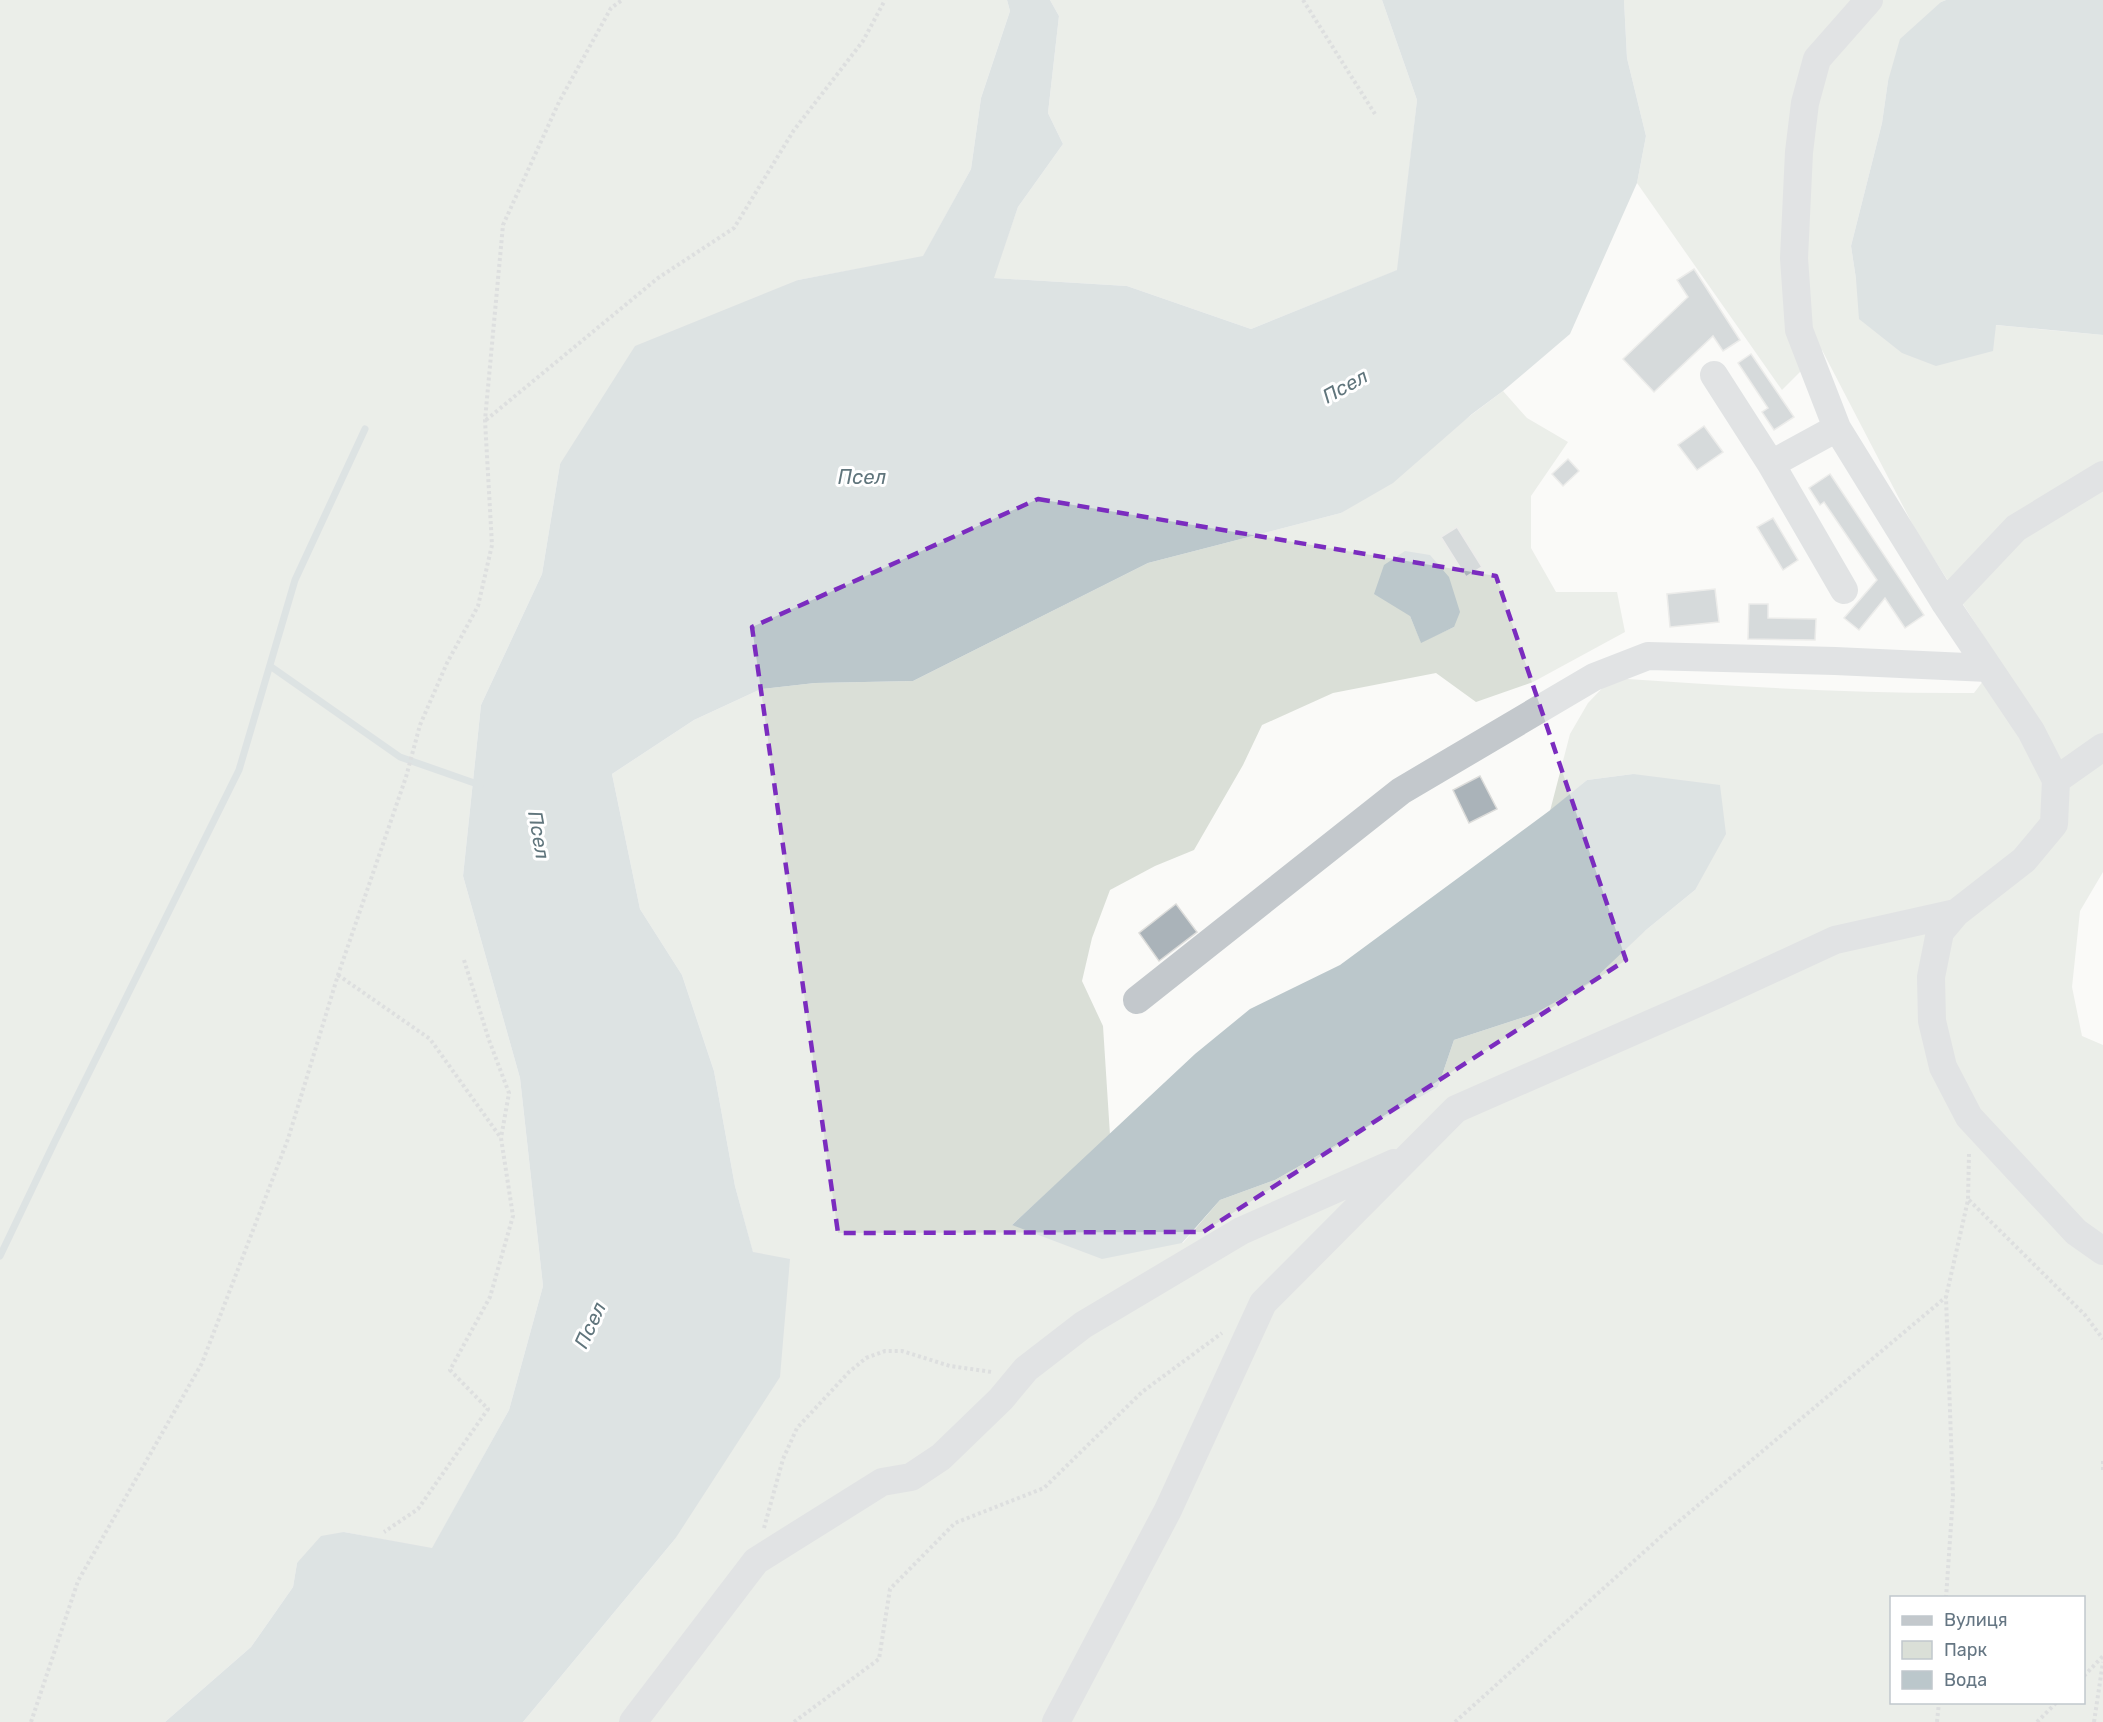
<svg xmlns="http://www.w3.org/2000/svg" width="2103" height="1722" font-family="Rubik,sans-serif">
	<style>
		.green { fill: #dadfd7; fill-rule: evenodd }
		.water { fill: #bbc7cb }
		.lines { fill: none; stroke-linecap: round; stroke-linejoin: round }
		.stream { stroke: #bbc7cb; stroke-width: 7 }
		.building { fill: #aab3b9; stroke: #dcdcda; stroke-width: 1.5 }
		.path { stroke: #bbbfc2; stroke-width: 4; stroke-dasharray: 3 3; stroke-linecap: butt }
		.minor { stroke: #c3c8cc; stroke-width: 28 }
		.marked { fill: none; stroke: #7b2cbf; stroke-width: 4.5; stroke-dasharray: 12 8; stroke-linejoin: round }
		.labels { text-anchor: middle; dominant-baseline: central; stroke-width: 6; stroke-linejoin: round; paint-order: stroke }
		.water-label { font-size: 20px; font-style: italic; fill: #60757c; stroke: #fff }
	</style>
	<rect width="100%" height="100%" fill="#fafaf8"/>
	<path class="green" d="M0,0h1007l3,11 -29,87 -10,71 -48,88 -125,23 -238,184 -18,110 -61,131 -18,171 57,202 23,208 -34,124 -77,139 -88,-17 -47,31 -4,24 -42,60 -86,75h-165z
		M1050,0h332l35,100 -19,170 -147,59 -124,-43 -134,-8 25,-71 45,-63 -15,-31 11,-97z
		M1624,0h322l-5,2 -53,79 -6,42 -31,123 5,33 139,46 108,10v537l-23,39 -8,76 10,49 21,9v677h-1580l152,-183 78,-286 -18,-67 -21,-115 -32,-96 -42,-66 -28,-135 82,-54 67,-31 54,-6 98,-2 235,-118 193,-50 162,-122 24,27 41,24 -37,54v52l25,44h61l8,40 -92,50 -57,20 -40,-29 -103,20 -71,32 -19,40 -49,85 -39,16 -45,24 -18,48 -10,43 21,45 7,109 -98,90 171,18 37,-43 55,-20 163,-93 16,-47 80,-26 112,-84 49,-40 -62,-116 -46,6 -37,31 20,-77 18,-31 24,-25c121,8 241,16 362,15l25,-33 -83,-129 -94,-181 -40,40 -145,-207 9,-47 -19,-78zM1410,616l44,11 -33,15zM1892,1598h192v104h-192z"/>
	<path class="water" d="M1007,0h43l9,16 -11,97 15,31 -45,63 -24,71 133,8 124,43 146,-59 20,-170 -35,-100h242l3,58 19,78 -9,47 -67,151 -67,57 -31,23 -79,69 -52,30 -193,50 -235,118 -98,2 -54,6 -67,31 -82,54 28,135 42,66 32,96 21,115 18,66 37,7 -10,118 -105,162 -152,183h-358l86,-75 42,-60 4,-24 24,-27 23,-4 88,16 77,-138 34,-124 -23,-208 -57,-202 18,-171 61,-131 18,-110 75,-118 163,-66 125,-24 48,-87 10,-71 29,-87z
		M1946,0h157v335l-107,-10 -3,26 -57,15 -34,-13 -43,-34 -3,-40 -5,-33 31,-123 6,-42 12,-42 41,-37z
		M1405,551l25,4 19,22 11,35 -6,15 -33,16 -11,-27 -36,-22 10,-29z
		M1633,774l87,11 6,49 -31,56 -49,40 -54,51 -58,33 -80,26 -16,47 -163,93 -55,20 -38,43 -80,16 -90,-34 183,-171 55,-45 90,-44 209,-154 38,-31z"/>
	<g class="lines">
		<path class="stream" d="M270,666l130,91 80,28
			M0,1256l55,-115 184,-371 56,-190 70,-151"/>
	</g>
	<path class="building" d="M1694,269l46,71 -17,11 -10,-15 -59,56 -31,-33 65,-62 -11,-17z
		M1751,354l43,63 -20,13 -12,-18 6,-4 -30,-45z
		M1704,426l19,26 -26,18 -19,-25z
		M1568,459l11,12 -16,15 -11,-12z
		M1830,474l94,141 -19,13 -20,-30 -26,32 -15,-12 33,-38 -53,-78 -4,3 -11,-17z
		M1773,518l25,42 -15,10 -26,-43z
		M1457,527l25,40 -16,10 -25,-40z
		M1715,589l4,33 -49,5 -3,-33z
		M1749,604h19v14l48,1 -1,21 -67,-1z
		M1480,776l17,33 -28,14 -16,-33z
		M1176,904l21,28 -38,29 -20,-28z"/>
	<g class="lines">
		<path class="path" d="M1303,0l72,114
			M486,420l172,-142 76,-50 60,-98 69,-89 22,-41
			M464,960l25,80 20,53 -8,45
			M338,975l92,64 71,99 12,78 -23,81 -40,73 38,39 -70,100 -34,23
			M1969,1200l116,115 18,24
			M2103,1461v10
			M764,1528l19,-69 14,-31 52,-56 17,-14 19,-7h17l48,15 42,6
			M1946,1598l7,-102 -7,-199 22,-97 1,-46
			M2084,1676l19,-20
			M31,1722l47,-141 124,-218 86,-224 50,-164 68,-198 14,-52 27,-62 31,-57 14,-61 -7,-125 18,-195 56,-123 52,-94 11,-8
			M794,1722l85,-63 11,-70 65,-66 89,-35 98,-96 80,-59
			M1455,1722l210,-189 281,-236
			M1937,1722l2,-20
			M2037,1722l20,-20
			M2094,1722l9,-60"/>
		<path class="minor" d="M1869,0l-52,59 -12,44 -6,49 -5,106 5,72 38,98 108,175 86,128 25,49 -2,44 -30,36 -68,53 -16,19 -9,45 1,44 11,46 26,50 107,115 27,19
			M1714,375l57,89 66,-36
			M1771,464l73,126
			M1945,603l71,-75 87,-53
			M2056,780l47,-33
			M1137,1000l264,-209 193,-114 54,-21 187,5 153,7
			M633,1722l123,-161 126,-79 29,-5 30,-20 60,-58 25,-30 57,-44 158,-94 153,-68
			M1056,1722l112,-212 95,-207 193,-194 260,-114 119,-55 121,-27"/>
	</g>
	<path d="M0 0H2103V1722H0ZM1038,499l458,77 130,384 -423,272 -365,1 -86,-606z" fill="#fafaf8" fill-opacity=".55" fill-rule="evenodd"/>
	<path class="marked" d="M1038,499l458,77 130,384 -423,272 -365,1 -86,-606z"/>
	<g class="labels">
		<g class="water-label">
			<text transform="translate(1345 386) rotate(-29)">Псел</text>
			<text x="862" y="477">Псел</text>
			<text transform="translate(539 835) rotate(80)">Псел</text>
			<text transform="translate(590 1325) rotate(-65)">Псел</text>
		</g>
	</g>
	<rect x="1890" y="1596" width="195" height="108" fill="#ffffff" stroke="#c1c8cd" stroke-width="1.5"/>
	<rect x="1902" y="1616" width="30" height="9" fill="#c3c8cc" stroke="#c1c8cd" stroke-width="1.5"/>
	<text x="1944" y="1626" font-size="18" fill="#657683">Вулиця</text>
	<rect x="1902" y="1641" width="30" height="18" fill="#dadfd7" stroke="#c1c8cd" stroke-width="1.5"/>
	<text x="1944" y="1656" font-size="18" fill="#657683">Парк</text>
	<rect x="1902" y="1671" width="30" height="18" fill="#bbc7cb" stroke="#c1c8cd" stroke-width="1.5"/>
	<text x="1944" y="1686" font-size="18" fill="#657683">Вода</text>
</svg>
